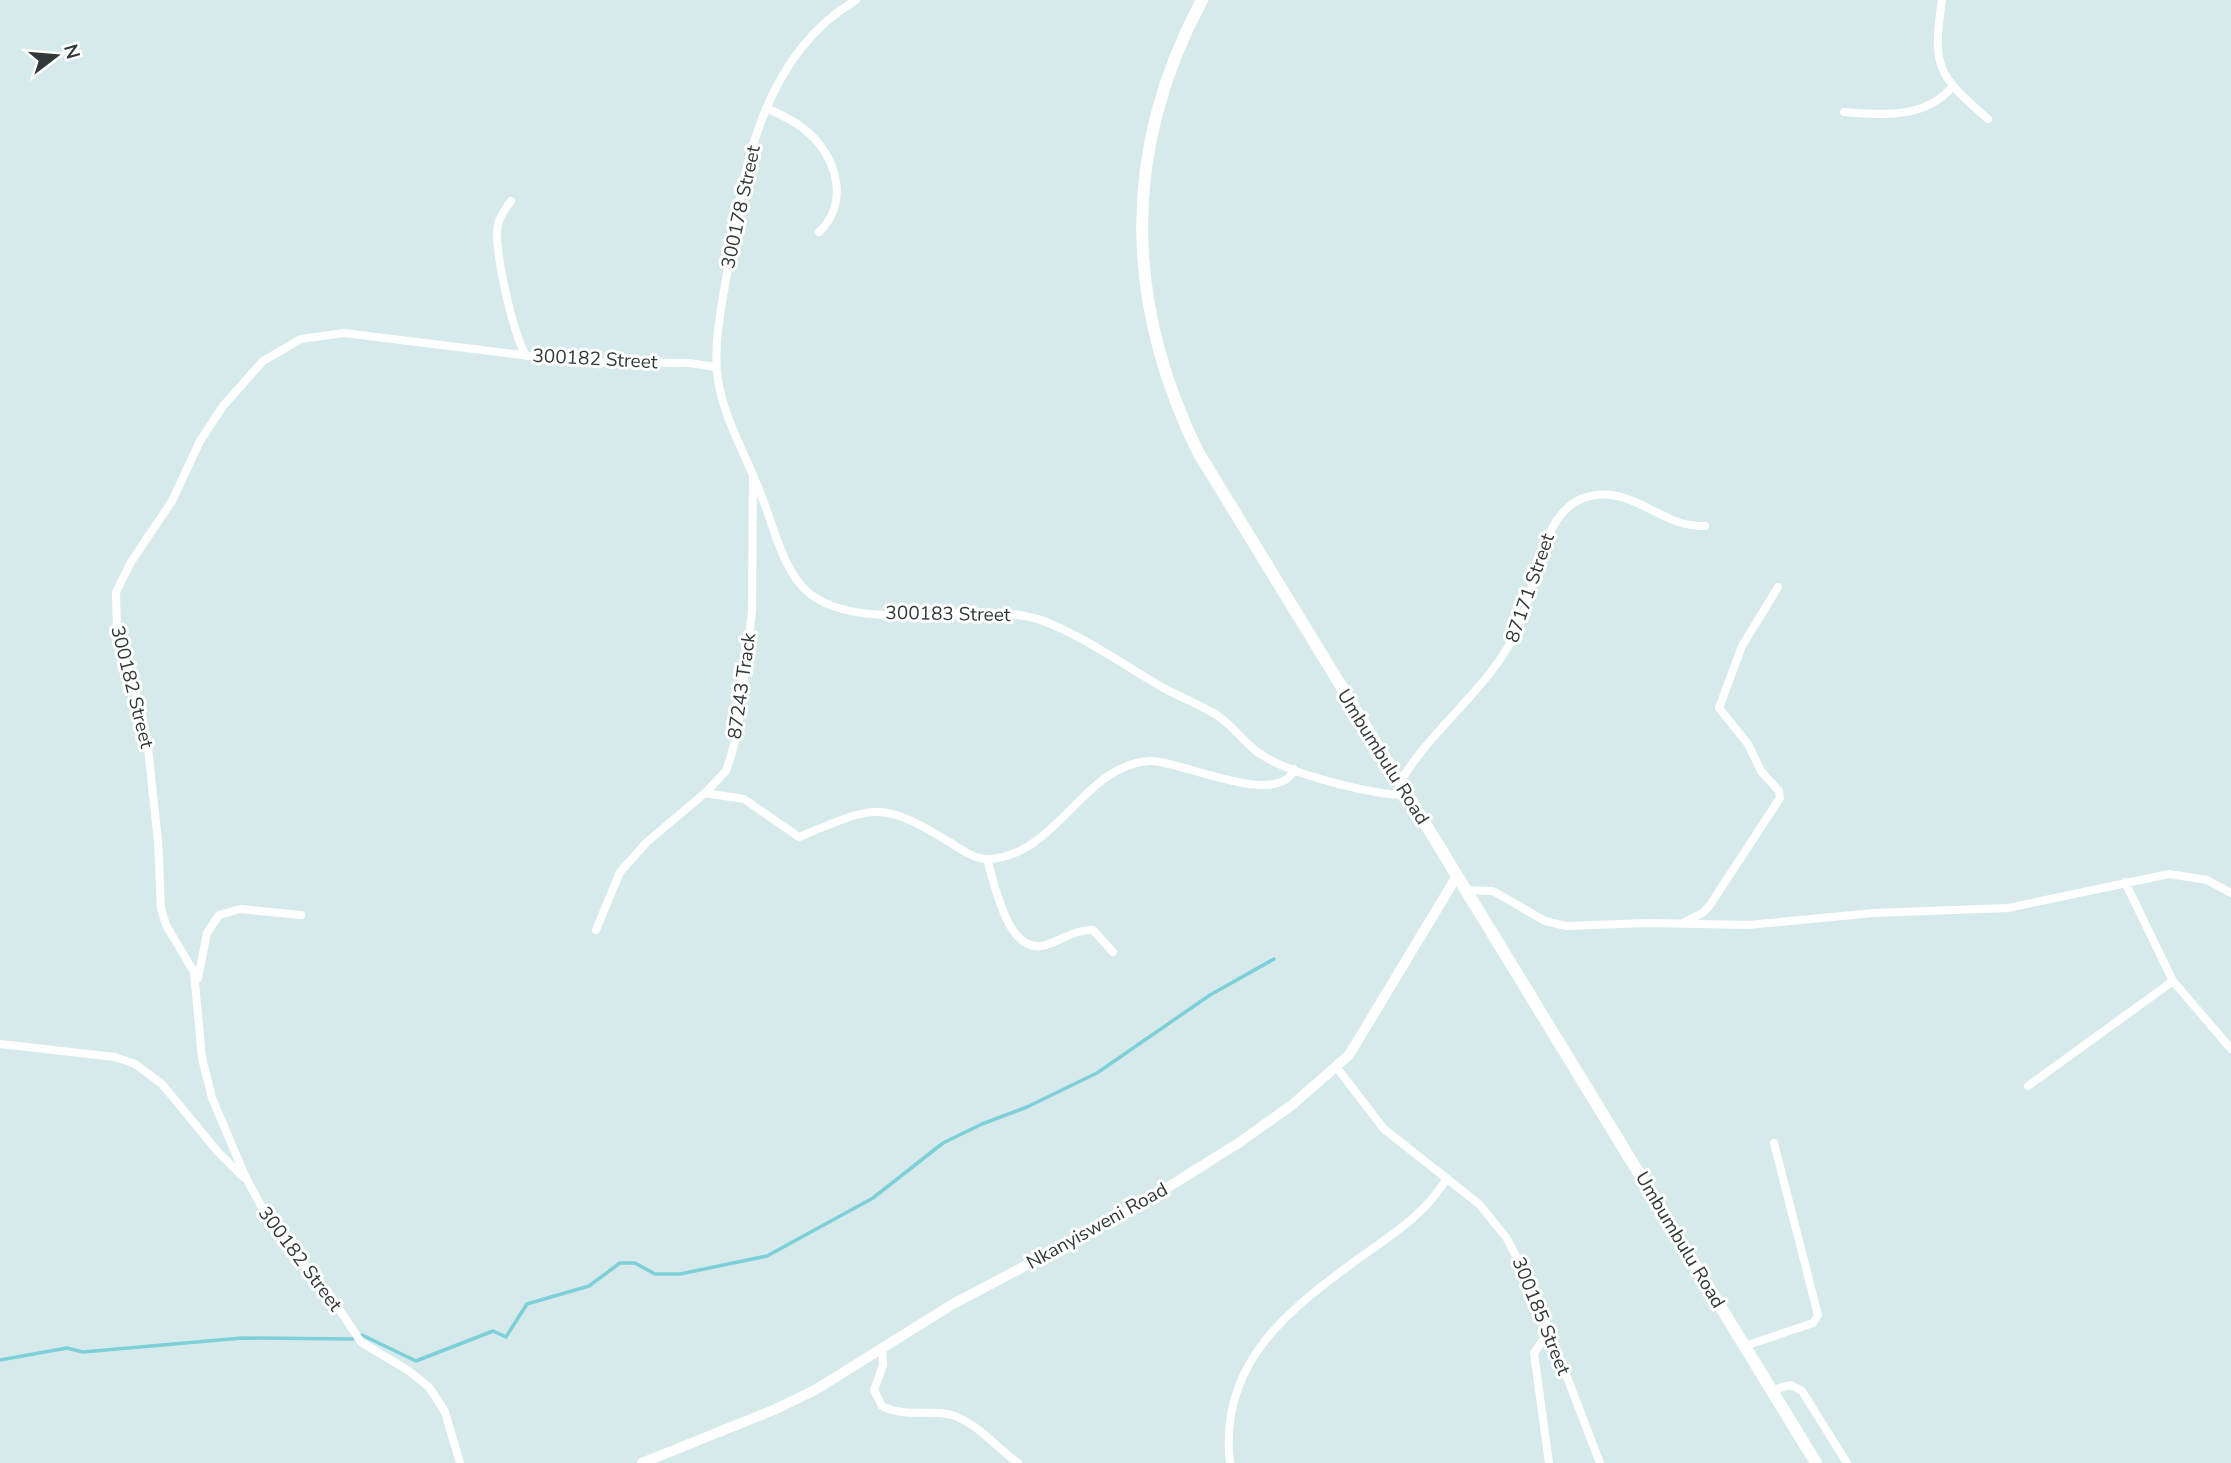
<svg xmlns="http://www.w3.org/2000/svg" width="2231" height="1463" font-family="'Nunito Sans',sans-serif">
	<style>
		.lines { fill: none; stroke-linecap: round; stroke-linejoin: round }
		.stream { stroke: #7dcfd8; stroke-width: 3.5 }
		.minor { stroke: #fff; stroke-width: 8 }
		.tertiary { stroke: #fff; stroke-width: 10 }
		.secondary { stroke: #fff; stroke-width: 12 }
		.labels { text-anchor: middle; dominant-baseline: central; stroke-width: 6; stroke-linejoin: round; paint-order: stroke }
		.street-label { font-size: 19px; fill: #32393a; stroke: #fff }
	</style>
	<rect width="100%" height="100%" fill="#d6eaec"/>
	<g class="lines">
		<path class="stream" d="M362,1335l54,26 77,-30 13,6 21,-33 62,-18 31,-23h15l20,11h25l87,-18 106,-58 70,-55 39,-19 45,-17 70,-34 113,-78 64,-36
			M0,1360l67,-12 16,4 159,-14 111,1"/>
		<path class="minor" d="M856,0c-93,55 -113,168 -128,267 -5,33 -14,70 -11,104 4,46 31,86 46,129 11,28 21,73 46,93 56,45 174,3 237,29 40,16 78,43 114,64 19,11 40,18 58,30 17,11 27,29 44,39 28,19 110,40 144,40
			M1942,0c-10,67 -5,75 46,119
			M766,108c14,6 27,12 38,21 32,25 47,73 15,103
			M1844,112c39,3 82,7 109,-26
			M511,201c-5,7 -11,14 -13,23 -5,24 15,109 28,132
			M1399,784c34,-59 93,-96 121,-160 17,-41 21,-117 70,-128 45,-10 71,32 115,30
			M705,793l39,6 55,38c75,-31 80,-38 152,6 11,7 25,17 38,16 69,-4 93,-93 160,-98 29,-2 130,49 145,8
			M987,859c8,26 21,98 59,86 16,-5 30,-16 47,-15l20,22
			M2125,882l48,99 58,68
			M1466,890l27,1 52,30 21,5 83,-3 99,2 126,-12 134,-5 161,-34 38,6 24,13
			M1683,923l21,-11 6,-7 70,-107 -1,-7 -18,-20 -13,-27 -29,-36 23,-62 36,-59
			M596,930l24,-58 27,-30 58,-49 21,-22 4,-12 7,-24 15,-124 1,-133
			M198,978l9,-45 12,-18 21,-6 61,6
			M0,1044l115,13 20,7 27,20 56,68 25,25
			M1337,1068l47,61 95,75 27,33 26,49 68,177
			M2028,1086l145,-105
			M1549,1331l-15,22 15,110
			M1745,1346l68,-23 5,-8 -44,-172
			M882,1348l1,17 -9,25 8,16c23,12 46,3 70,9 25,8 45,33 66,48
			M1772,1390l19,-5 11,6 45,72
			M460,1463l-15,-51 -16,-25 -20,-16 -48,-29 -32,-48 -57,-68 -26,-48 -34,-80 -10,-40 -8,-86 -28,-47 -5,-17 -3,-67 -10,-93 -6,-33 -25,-83 -1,-40 15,-30 41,-61 28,-60 23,-35 40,-45 38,-22 43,-6 234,29 111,1 27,4
			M1230,1463c-12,-101 60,-155 135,-209 32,-23 61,-41 82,-76"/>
		<path class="tertiary" d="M642,1463l134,-54 39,-19 138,-86 182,-96 105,-66 52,-37 57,-50 108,-179"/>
		<path class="secondary" d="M1202,0c-80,149 -78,301 -4,452l618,1011"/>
	</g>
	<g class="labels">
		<g class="street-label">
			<text transform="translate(741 207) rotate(-78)">300178 Street</text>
			<text transform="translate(595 359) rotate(3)">300182 Street</text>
			<text transform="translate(1530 588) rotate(-71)">87171 Street</text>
			<text transform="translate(948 614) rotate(1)">300183 Street</text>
			<text transform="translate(742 686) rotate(-82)">87243 Track</text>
			<text transform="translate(132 687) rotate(76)">300182 Street</text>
			<text transform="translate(1383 757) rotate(58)">Umbumbulu Road</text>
			<text transform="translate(1097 1226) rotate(-29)">Nkanyisweni Road</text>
			<text transform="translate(1680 1240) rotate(59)">Umbumbulu Road</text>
			<text transform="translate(300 1259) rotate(53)">300182 Street</text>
			<text transform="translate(1541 1316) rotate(68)">300185 Street</text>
		</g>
	</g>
	<g transform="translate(56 56) rotate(74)" stroke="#ffffff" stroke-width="5" paint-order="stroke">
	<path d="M0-5L12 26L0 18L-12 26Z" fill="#32393a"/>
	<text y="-10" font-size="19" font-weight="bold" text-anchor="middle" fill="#32393a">N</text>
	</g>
</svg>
